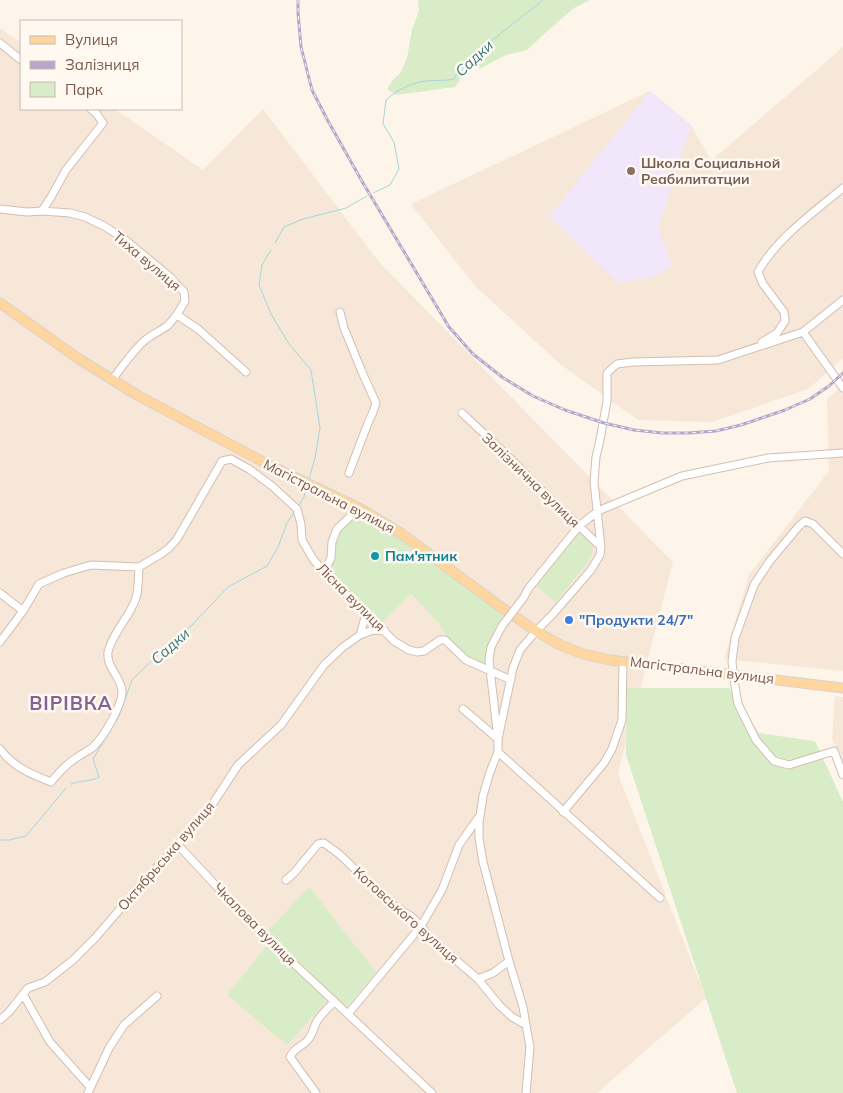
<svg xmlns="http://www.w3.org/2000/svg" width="843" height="1093" font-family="Mulish,sans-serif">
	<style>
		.residential { fill: #f6e7d8 }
		.education { fill: #f2e6fb }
		.green { fill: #d8edc7 }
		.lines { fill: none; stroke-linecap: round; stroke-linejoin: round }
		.stream { stroke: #a2d6dc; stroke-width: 1 }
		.minor-casing { stroke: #d4beb1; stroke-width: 9 }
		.major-casing { stroke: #dad1cd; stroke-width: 11 }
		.minor { stroke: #fff; stroke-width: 7 }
		.major { stroke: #ffd6a0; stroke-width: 9 }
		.rail-casing { stroke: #b7a6ca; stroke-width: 3 }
		.rail { stroke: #fff9f2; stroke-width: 1; stroke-dasharray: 4; stroke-linecap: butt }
		.minor-bridge-casing { stroke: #d4beb1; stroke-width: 9; stroke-linecap: butt }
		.minor-bridge { stroke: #fff; stroke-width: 7 }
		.education-dot { fill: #8d6e63; stroke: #fff9f2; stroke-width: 2 }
		.culture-dot { fill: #0f9aa8; stroke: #fff9f2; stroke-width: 2 }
		.shop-dot { fill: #3f7fe0; stroke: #fff9f2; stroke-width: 2 }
		.labels { text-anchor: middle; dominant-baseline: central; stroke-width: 5; stroke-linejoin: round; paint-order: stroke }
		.education-label { font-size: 14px; font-weight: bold; fill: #785e54; stroke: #fff9f2; text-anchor: start }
		.street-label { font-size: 14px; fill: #7b594b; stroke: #fff9f2 }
		.culture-label { font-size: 14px; font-weight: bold; fill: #0d838f; stroke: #fff9f2; text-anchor: start }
		.shop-label { font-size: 14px; font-weight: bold; fill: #366cbe; stroke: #fff9f2; text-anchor: start }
		.water-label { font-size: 15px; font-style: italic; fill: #3c7981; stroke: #fff9f2 }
		.district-label { font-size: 19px; font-weight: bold; letter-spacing: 1px; fill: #826397; stroke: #fff9f2 }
	</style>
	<rect width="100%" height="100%" fill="#fef5ea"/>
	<path class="residential" d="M0,28l21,15v66h94l88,61 60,-61 116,153 294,300 -55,212 88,224 -109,95h-597z
		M843,47v312l-35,30 -96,33 -74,-2 -78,-56 -85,-78 -64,-82 239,-113 41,34 20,36z
		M843,385v286l-119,-12 25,-84 80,-104 -2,-72z
		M835,696l8,1v67l-11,-25z"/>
	<path class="education" d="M650,91l41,34 -33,103 14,38 -19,11 -35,6 -69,-66z"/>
	<path class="green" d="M418,0h172l-16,8 -23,20 -24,22 -21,5 -25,13h-10l-6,4 -10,15 -59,8 -9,-6 6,-9 8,-8 6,-14 5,-28 7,-19z
		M359,512l39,24 106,79c-10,15 -19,32 -19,50l-17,-7 -20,-19 -10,-17 -27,-28 -26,26 -5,4 -52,-51 -2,-4 13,-38z
		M580,532l14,14 -5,15 -33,41 -20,-16z
		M627,688h102l30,45 56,8 28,61v291h-106l-111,-338z
		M309,887l67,85 -30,36 -78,-77z
		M269,943l58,58 -40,44 -60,-50z"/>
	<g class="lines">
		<path class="stream" d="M373,193l17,-8 9,-16 -5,-27 -11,-18 3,-24c11,-10 25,-17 40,-19 9,-1 19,0 28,-2l7,-14 82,-65
			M275,243l9,-16 19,-8 43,-11 21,-12
			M271,250l-9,15 -3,20 12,29 18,30 22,26 9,58 -5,30 -6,21
			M299,505l5,-8 2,-9
			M71,784c9,-4 19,-2 28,-7l-6,-18 26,-43 13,-36 32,-31 28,-24 36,-38 39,-21 11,-19 9,-24 7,-11
			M0,840h9l17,-4 40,-48"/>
		<defs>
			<path id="minor" d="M0,43l21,17
				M0,209l27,3 15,-1 28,2 15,4 19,9 19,12 47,39 14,15 1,9c-5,9 -10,18 -18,25 -7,5 -16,9 -23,15 -12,11 -22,26 -32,39
				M42,211l9,-14 15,-27 37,-47 -7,-10 -5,-4
				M340,312l4,16 18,44 14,31 -3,9 -5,11 -19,50
				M177,315l21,14 48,43
				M803,332l40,56
				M762,342l15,-9 8,-12 -1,-9 -21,-28 -5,-12c17,-32 57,-61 85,-84
				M462,413l53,50 24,25 62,59
				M843,554l-30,-30 -8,-3 -6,5 -30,36 -15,23 -19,53 -3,23 1,13 5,30 18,36 18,21 15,4 45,-14 9,24
				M324,572l7,-14 1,-16 5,-13 22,-21
				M0,593l23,18
				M524,597l4,-8 51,-63 19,-15 84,-35 86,-18 75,-5
				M366,614l-6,21 13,-5 12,1
				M502,626l-11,21 -2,13 9,79v13l162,146
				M0,642l23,-31 16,-27 25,-11 27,-8 48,2 22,-13 8,-6 8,-9 45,-78 9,-2 18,10 23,17 25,23 4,15 1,16 11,19 11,13 70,69 15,9 8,2 7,-1 16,-11h5l21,20 45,20
				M463,709l35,30
				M498,739l15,-71 7,-18 16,-19 16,-16 39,-45 9,-15 1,-8 -7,-65 2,-25 4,-17 7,-39v-28l10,-9 16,-2 85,-2 85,-28 40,-32
				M0,749c3,3 5,7 8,9 12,12 28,18 43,24 8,-10 18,-20 28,-26 6,-4 12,-6 16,-11 9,-9 28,-41 27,-54 -1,-14 -16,-24 -14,-39 4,-19 22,-35 28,-54 3,-10 2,-21 3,-31
				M498,752l-8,20 -7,24 -4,27v15l4,24 26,99 14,46 3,18 4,22 -4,46
				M563,812l41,-49 8,-14 10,-29 1,-59
				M178,845l56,60 55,54 143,134
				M286,880l8,-7 24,-29 6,-1 15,11 54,51 19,12 9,9 8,11 49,42 21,26 13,12 14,8
				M478,979l15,-6 16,-12
				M23,994l27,48 40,45
				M348,1014l73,-88 21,-36 17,-45 19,-27
				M0,1020l9,-8 19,-24 17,-6 28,-22 23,-23 43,-50 69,-76 30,-46 43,-40 43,-60 19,-18 17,-12
				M88,1093l21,-45 15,-23 33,-29
				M316,1093l-26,-36c5,-10 10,-9 17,-16 5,-5 6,-11 9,-18 4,-8 12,-15 18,-21"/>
			<path id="major" d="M0,303l76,54 61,38 132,70 90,43 40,24 102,75 35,24 24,14 23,9 27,6 233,28"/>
		</defs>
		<use href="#minor" class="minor-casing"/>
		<use href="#major" class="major-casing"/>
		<use href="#minor" class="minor"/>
		<use href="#major" class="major"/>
		<defs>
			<path id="rail" d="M298,0v13l3,34 11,43 16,31 35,62 86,144 24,27 29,23 31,19 32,14 39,13 30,7 28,3h26l28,-2 25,-6 44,-15 25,-11 19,-13 14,-13"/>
		</defs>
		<use href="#rail" class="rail-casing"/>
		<use href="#rail" class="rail"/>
		<defs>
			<path id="minor-bridge" d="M502,626l22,-29"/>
		</defs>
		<use href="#minor-bridge" class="minor-bridge-casing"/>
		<use href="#minor-bridge" class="minor-bridge"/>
	</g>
	<circle class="education-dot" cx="631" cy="171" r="5"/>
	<circle class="culture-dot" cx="375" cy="556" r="5"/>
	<circle class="shop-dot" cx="569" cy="620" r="5"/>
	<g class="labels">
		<g class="education-label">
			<text x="641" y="163">Школа Социальной<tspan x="641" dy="16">Реабилитатции</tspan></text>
		</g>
		<g class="street-label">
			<text transform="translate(147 261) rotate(40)">Тиха вулиця</text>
			<text transform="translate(531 480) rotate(44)">Залізнична вулиця</text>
			<text transform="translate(329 496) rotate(27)">Магістральна вулиця</text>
			<text transform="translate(351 597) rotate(45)">Лісна вулиця</text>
			<text transform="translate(702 670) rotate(7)">Магістральна вулиця</text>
			<text transform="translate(166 856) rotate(-49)">Октябрьська вулиця</text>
			<text transform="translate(406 915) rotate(42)">Котовського вулиця</text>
			<text transform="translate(255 924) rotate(45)">Чкалова вулиця</text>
		</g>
		<g class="culture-label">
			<text x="385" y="556">Пам'ятник</text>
		</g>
		<g class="shop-label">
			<text x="579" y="620">"Продукти 24/7"</text>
		</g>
		<g class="water-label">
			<text transform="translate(474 58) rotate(-43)">Садки</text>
			<text transform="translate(170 646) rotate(-42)">Садки</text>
		</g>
		<g class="district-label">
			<text x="71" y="703">ВІРІВКА</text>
		</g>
	</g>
	<rect x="20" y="20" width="162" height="90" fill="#fff9f2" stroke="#cab9af"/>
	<rect x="30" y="36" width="25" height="8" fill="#ffd6a0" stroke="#cab9af"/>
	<text x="65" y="45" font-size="15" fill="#7b594b">Вулиця</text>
	<rect x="30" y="61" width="25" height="8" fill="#b7a6ca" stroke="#cab9af"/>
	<text x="65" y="70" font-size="15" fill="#7b594b">Залізниця</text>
	<rect x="30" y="82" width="25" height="15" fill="#d8edc7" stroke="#cab9af"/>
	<text x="65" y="95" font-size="15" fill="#7b594b">Парк</text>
</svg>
